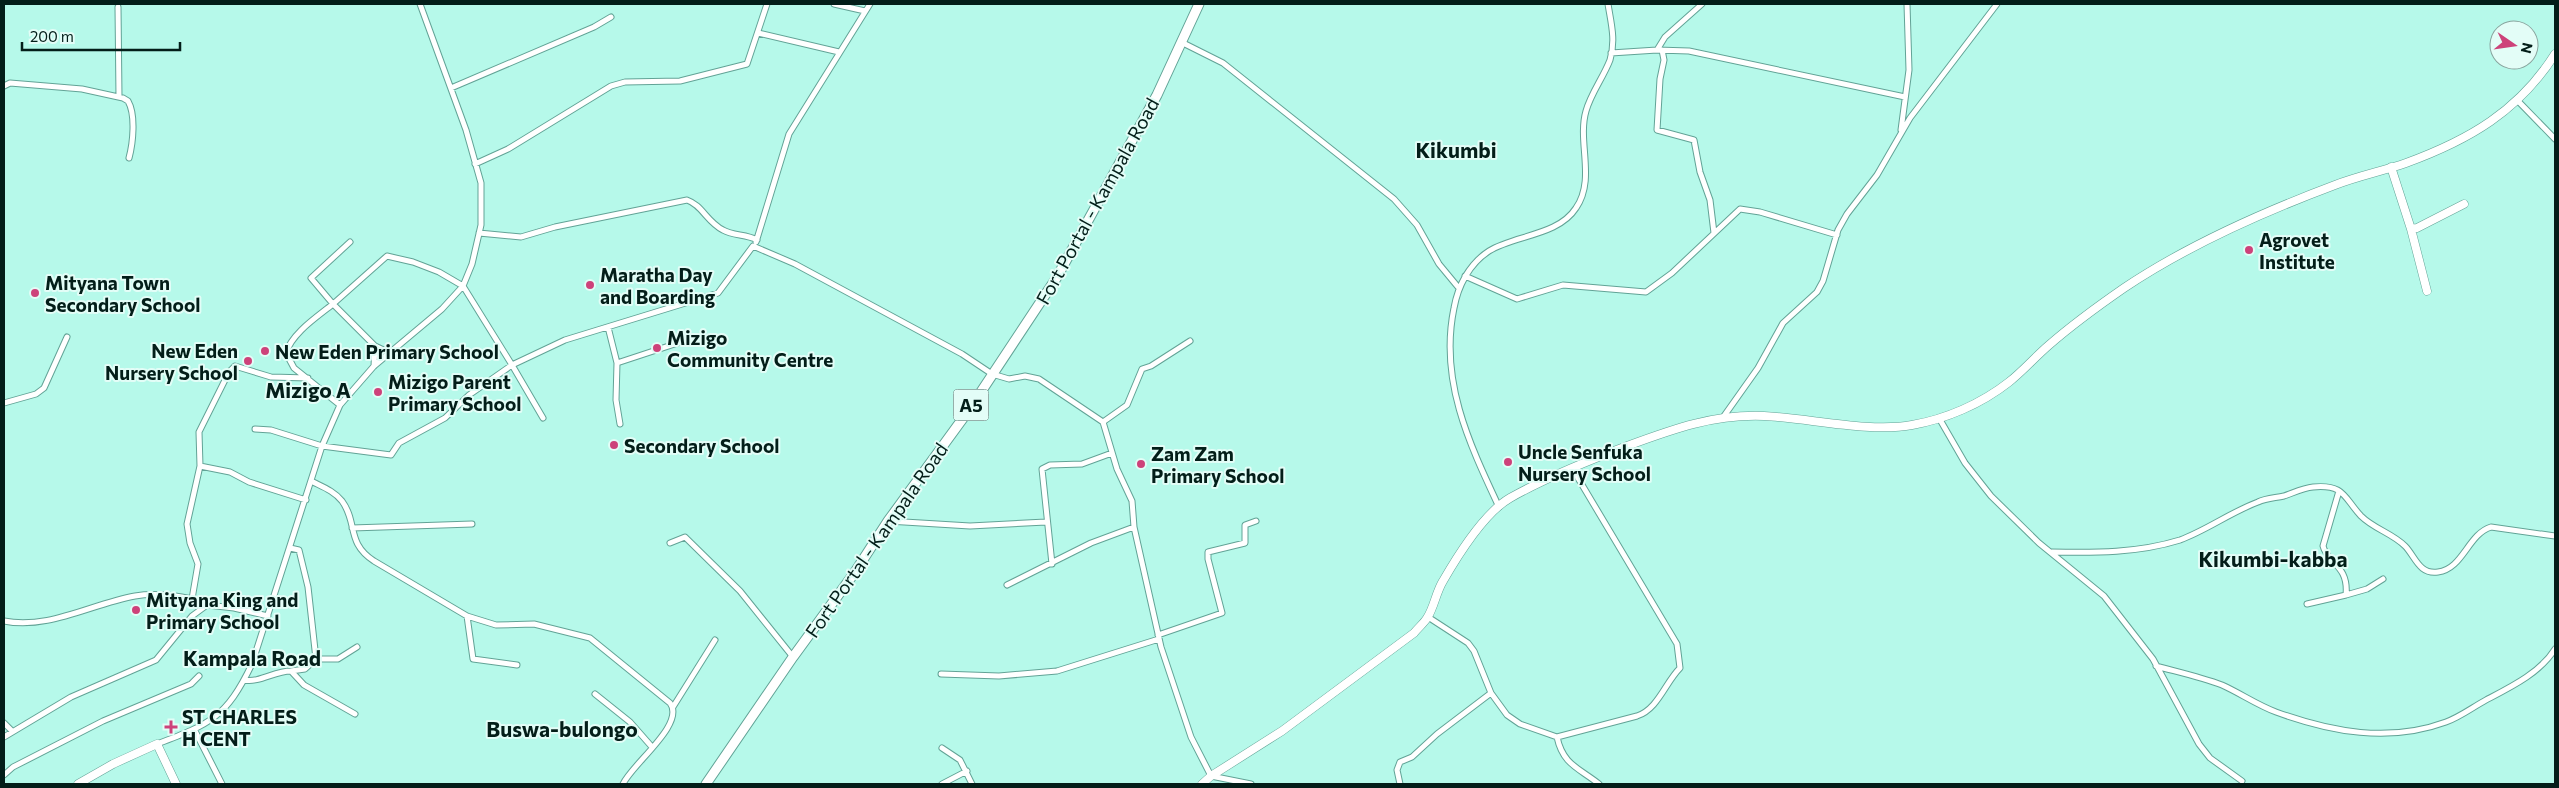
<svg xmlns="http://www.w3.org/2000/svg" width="2559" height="788" font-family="Commissioner,sans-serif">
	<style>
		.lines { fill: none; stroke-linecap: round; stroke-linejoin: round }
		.street-casing { stroke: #62a396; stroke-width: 7 }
		.secondary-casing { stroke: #62a396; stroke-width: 9 }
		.primary-casing { stroke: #62a396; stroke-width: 11 }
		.street { stroke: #fff; stroke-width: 5 }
		.secondary { stroke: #fff; stroke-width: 8 }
		.primary { stroke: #fff; stroke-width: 9 }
		.poi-dot { fill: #cd427a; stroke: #e3fdf7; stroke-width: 2 }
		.labels { text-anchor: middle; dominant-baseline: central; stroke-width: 4; stroke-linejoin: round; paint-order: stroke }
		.shield { fill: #e3fdf7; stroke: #46615c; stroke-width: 1 }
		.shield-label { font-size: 18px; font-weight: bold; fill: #031e19 }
		.street-label { font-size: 19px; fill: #031e19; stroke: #e3fdf7 }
		.poi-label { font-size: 19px; font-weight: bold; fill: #031e19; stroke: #e3fdf7; text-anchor: start }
		.quarter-label { font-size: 21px; font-weight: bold; fill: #031e19; stroke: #e3fdf7 }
	</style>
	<rect width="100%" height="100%" fill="#b6f9ea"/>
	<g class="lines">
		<defs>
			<path id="street" d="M834,4l31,7
				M118,7l1,90
				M758,33l81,19
				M1183,43l40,20 171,136 23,26 22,39 19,23
				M1657,50l8,-13 37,-33
				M1662,50l2,10 -4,19 -3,51 37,10 6,32 10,28 4,33
				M1611,53l46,-3 32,1 216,46
				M4,86l6,-3 72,6 41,9 5,3c8,14 5,42 1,57
				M451,88l143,-61 17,-10
				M2518,101l37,38
				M1901,130l8,-60 -2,-66
				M475,164l33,-15 103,-63 14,-4 55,-1 67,-17 20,-60
				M479,233l42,4 34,-10 132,-27c15,5 20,22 36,30 10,6 23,4 34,10
				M756,242l33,-108 81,-130
				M1465,276l52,23 46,-14 83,7 26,-19 68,-64 20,3 77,23
				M608,327l9,36 -1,37 4,24
				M390,353l-15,-7 -42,-42 54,-48 26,6 26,10 24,14 49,79 53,-25 153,-47 35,-47 42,18 167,90 30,20 17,5 16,-3 14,3 64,43 14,47 15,32 2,26 27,120 30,90 20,39 40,8
				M617,363l76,-25
				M374,366l1,-20
				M4,403l32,-9 8,-6 23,-51
				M340,405l-46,-37 -8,-15c6,-20 31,-36 47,-49l-22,-26 39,-36
				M1724,416l34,-48 25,-45 34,-31 6,-11 15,-51 9,-16 30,-39 33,-57 87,-114
				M1939,418l26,45 26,33 48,47 65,53 49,63 46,85 11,14 32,23
				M1103,422l24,-17 15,-36 9,-3 39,-25
				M255,429l16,1 51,16 69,9 8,-12 46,-25 24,-23 43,-30 31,53
				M200,466l-13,58 3,19 8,21 -6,35 15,6
				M313,482c10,5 21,9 29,19 16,22 4,42 32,60l93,55 29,9 38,-1 56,14 80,65c16,21 -38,61 -47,81
				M306,500l-57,-18 -19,-10 -30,-6 -1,-34 30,-60 6,-6 36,11 37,1
				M1499,507c-30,-64 -60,-127 -45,-199 4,-22 15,-44 35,-57 25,-16 69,-15 87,-43 20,-29 1,-66 10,-97 5,-18 17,-33 24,-51 6,-20 1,-37 -2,-56
				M888,521l82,5 76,-4
				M352,528l120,-4
				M670,543l15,-6 55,54 53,66
				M290,548l9,2 9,37 8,72
				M2052,552c43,1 86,1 128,-12 27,-10 51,-28 78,-38 8,-4 17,-4 26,-6 9,-3 19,-8 29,-9 32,-3 31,11 48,29 13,13 31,17 44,30 10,10 14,29 33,26 25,-3 30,-38 53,-45l64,9
				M1052,564l-10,-95 8,-4 32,-1 30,-11
				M1007,585l84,-42 43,-16
				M2346,595l21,-6 16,-10
				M2307,604l39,-9c3,-30 -19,-32 -23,-49l16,-55
				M467,616l6,43 44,6
				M1428,617l40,26 6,8 17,42 16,22 13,9 37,13 80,-21c21,-7 28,-33 43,-48l-3,-24 -105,-176
				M4,621c44,9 87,-17 131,-25 19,-3 38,-1 57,3
				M1158,635l64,-22 -14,-54v-7l37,-9v-18l11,-4
				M2156,666c22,6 45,11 66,19 18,8 35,20 54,27 55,20 113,31 170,10 14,-5 27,-15 40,-22 25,-13 54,-27 69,-51
				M291,671l14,-2 11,-10h22l19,-12
				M941,674l58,2 58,-5 102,-32
				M244,680c16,3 30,-9 47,-9l13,14 51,29
				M595,694l35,28 22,25
				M673,707l42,-67
				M4,723l8,8
				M194,729l28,55
				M4,737l67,-40 85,-37 36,-44 15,-11 27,3 34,8
				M1557,737c6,28 22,31 42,47
				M157,744c53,-20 69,-26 95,-80l70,-218 18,-41 34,-39 68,-57 21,-23 9,-22 9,-39v-42l-15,-53 -46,-126
				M942,748l18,12 12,24
				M4,775l9,-8 90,-46 88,-37 8,-8
				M942,784l25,-13
				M1400,784l-3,-14 3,-8 12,-5 25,-23 54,-41"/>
			<path id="secondary" d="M2391,167l20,62 6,-1 47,-24
				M2411,229l16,62
				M78,784l35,-20 44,-20 19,40
				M1202,784l9,-8 71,-45 132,-98c4,-5 10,-10 13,-15 7,-10 9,-26 16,-37 15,-26 41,-68 67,-83 37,-21 77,-37 117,-52 46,-17 87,-32 137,-30 44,2 106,17 148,9 34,-6 69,-21 97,-43 14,-11 26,-25 40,-37 23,-20 49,-39 75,-57 64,-43 139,-76 211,-103 23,-9 48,-14 71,-22 63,-23 113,-52 149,-109"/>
			<path id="primary" d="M706,784l87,-127 62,-85 33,-51 81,-111 88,-133 100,-182 42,-91"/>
		</defs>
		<use href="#street" class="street-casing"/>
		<use href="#secondary" class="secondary-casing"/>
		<use href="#primary" class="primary-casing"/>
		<use href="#street" class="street"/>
		<use href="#secondary" class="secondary"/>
		<use href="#primary" class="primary"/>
	</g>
	<g class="poi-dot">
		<circle cx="2249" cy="250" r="5"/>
		<circle cx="590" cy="285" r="5"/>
		<circle cx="35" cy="293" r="5"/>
		<circle cx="657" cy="348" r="5"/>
		<circle cx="265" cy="351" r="5"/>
		<circle cx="248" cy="361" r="5"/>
		<circle cx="378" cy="392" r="5"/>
		<circle cx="614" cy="445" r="5"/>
		<circle cx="1508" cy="462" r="5"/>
		<circle cx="1141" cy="464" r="5"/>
		<circle cx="136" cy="610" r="5"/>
		<path d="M168.5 719.5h5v5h5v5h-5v5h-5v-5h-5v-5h5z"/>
	</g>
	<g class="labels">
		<rect class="shield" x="953.5" y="389.5" width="35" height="31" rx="4"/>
		<g class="shield-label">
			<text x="971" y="405">A5</text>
		</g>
		<g class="street-label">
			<text transform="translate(1097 201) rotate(-61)">Fort Portal - Kampala Road</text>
			<text transform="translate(876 540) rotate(-55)">Fort Portal - Kampala Road</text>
		</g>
		<g class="poi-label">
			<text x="2259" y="239">Agrovet<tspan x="2259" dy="22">Institute</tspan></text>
			<text x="600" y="274">Maratha Day<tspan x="600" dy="22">and Boarding</tspan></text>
			<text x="45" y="282">Mityana Town<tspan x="45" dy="22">Secondary School</tspan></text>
			<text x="667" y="337">Mizigo<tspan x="667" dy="22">Community Centre</tspan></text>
			<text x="238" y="350" text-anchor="end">New Eden<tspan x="238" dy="22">Nursery School</tspan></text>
			<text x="275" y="351">New Eden Primary School</text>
			<text x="388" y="381">Mizigo Parent<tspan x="388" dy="22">Primary School</tspan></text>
			<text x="624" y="445">Secondary School</text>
			<text x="1518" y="451">Uncle Senfuka<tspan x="1518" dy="22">Nursery School</tspan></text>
			<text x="1151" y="453">Zam Zam<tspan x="1151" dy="22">Primary School</tspan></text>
			<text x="146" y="599">Mityana King and<tspan x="146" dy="22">Primary School</tspan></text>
			<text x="182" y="716">ST CHARLES<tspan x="182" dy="22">H CENT</tspan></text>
		</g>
		<g class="quarter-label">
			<text x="1456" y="149">Kikumbi</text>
			<text x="308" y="389">Mizigo A</text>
			<text x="2273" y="558">Kikumbi-kabba</text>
			<text x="252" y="657">Kampala Road</text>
			<text x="562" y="728">Buswa-bulongo</text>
		</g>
	</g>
	<rect width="2559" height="788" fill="none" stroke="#031e19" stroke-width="10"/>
	<g transform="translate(2514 45) rotate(103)"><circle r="24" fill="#e3fdf7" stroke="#89a49e"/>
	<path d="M0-4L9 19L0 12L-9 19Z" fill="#cd427a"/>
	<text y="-8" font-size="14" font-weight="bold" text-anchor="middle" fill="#031e19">N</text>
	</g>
	<path d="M22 42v8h158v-8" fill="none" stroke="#031e19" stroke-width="2.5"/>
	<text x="30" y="42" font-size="15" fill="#031e19" stroke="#e3fdf7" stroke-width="4" paint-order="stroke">200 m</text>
</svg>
